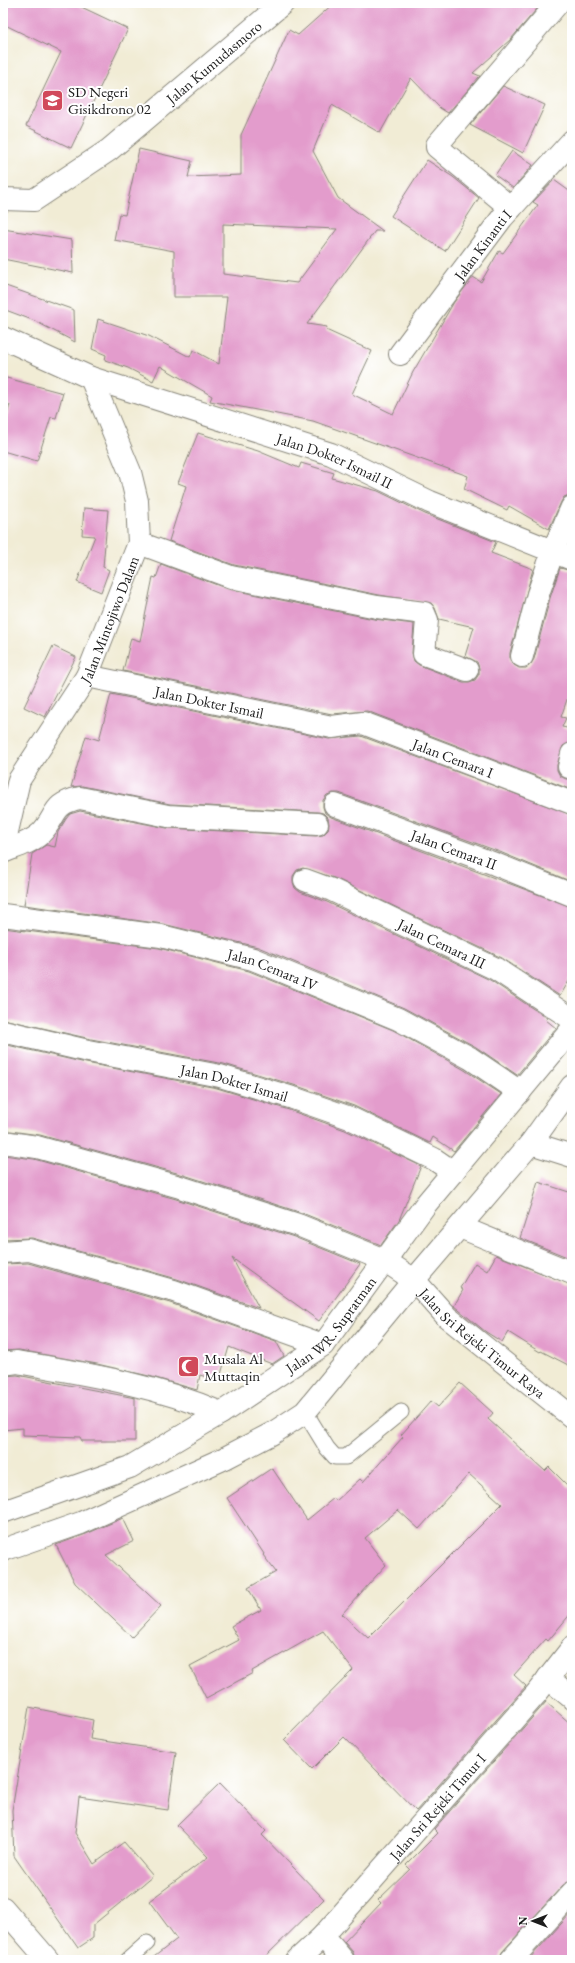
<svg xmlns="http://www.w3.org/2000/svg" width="575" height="1963" font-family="'EB Garamond',serif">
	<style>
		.building { fill: #e39ccc; fill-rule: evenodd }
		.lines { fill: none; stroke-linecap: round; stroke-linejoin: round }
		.service-casing { stroke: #868478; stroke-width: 17 }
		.minor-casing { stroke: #868478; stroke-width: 24 }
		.secondary-casing { stroke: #868478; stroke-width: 24 }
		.service { stroke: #fff; stroke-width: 15 }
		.minor { stroke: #fff; stroke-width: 22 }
		.secondary { stroke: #fff; stroke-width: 22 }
		.labels { text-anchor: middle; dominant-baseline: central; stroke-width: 4; stroke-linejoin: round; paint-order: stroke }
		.street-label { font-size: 15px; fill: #1c1c1c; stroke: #fff }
		.poi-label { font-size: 15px; fill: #1c1c1c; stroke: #fff; text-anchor: start }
	</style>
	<rect width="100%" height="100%" fill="#fff"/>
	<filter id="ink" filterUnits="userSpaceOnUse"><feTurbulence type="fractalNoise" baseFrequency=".025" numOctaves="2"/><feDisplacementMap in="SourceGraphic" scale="8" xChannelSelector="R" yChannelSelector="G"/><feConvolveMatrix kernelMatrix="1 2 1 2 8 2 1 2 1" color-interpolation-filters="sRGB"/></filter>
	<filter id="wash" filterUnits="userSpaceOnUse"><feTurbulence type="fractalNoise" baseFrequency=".012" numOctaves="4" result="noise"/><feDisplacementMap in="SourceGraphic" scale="16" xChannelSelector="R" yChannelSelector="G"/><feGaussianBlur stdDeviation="0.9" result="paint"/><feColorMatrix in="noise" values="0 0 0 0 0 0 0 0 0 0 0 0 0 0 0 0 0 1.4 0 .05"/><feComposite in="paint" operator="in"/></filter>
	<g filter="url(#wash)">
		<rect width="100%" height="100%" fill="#f1ecd5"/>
		<g id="blocks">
			<path class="building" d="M3,3h70l55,26 -57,119 -45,-22 35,-74 -58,-28z
				M334,3h208l-31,36 -38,34 7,3 -32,37 -8,-5 -29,-30 -31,55 -48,-28 -19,46 25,47 45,33h-8l-68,93 20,3 -1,3 46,21 -20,43 41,20 20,-42 41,-70 19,-25 8,5 18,-31 4,2 35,-48 -5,-3 21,-22 18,13v297l-3,5 -5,2 -3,5 -12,27 -40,-23 -2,4 -43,-21 4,-13 -155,-55 -103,-20 2,-5 -52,-30 -7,15 -25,-13 -23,-8 1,-5 -14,-6 6,-30 51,17 41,21 3,-7 26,14 8,-67h-53v-46l-60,-11 5,-26 6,1 14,-66 53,12 -4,16 53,-2v-40l48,-105 9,5zM223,224l114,5 -40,54 -74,-9z
				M503,86l42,19 -22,48 -53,-28z
				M512,151l21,14 -20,23 -18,-13z
				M427,160l26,17 26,21 -34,53 -54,-35z
				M3,229l69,11 1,33 -70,-14z
				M3,285l71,25 1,32 -40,-21 -32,-12z
				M3,377l60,16 -7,25 -5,-1 -14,44 -34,-10v-24l7,-22 -7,-2z
				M198,433l60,18 41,17 2,-5 33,10 -2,5 46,13 47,23 71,28 -5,11 42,16 -23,84v7l4,5 5,3h7l5,-4 3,-5 16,-61 10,-30 12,3v114l-11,32 5,1 -4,9 10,2v13l-9,4 -6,19v5l3,6 6,3h6v11l-205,-79 -35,3 -209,-43 8,-33 9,3 13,-64 3,1 5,-14 67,25 146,30 40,5 -2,29 2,8 5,4 44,17h6l6,-2 4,-6v-6l-2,-6 -12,-6 9,-29 -35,-8 -4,-11 -4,-5 -52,-8 -145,-30 -65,-24 17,-55 -8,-3z
				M84,508l24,2 -5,57 6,3 -8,22 -24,-10 18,-46 -13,-1z
				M53,646l23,11 -31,60 -21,-10z
				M111,694l218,45 32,-3 211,79v67l-72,-30 -161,-59h-6l-6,2 -4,5v7l2,6 6,4 241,90v69l-12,20 -58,-38 -165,-79 -34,-11 -6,2 -4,6v6l2,6 5,4 27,10 163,78 57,38 -1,2 10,8 -39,47 -41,-28 -72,-39 -146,-61 -95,-23 -139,-19 8,-51 14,-9 9,2 3,-15 8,-13 4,-5 10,-3 87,17 149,8 7,-1 5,-5 1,-6 -1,-6 -5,-5 -5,-1 -148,-8 -88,-18 -11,1 15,-51 13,4z
				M3,928l156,20 90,23 144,59 70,39 38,25 -47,57 -21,-14 -3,6 -76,-37 -57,-20 -73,-22 -133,-25 -88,-20z
				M3,1044l83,19 131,25 72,22 56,20 76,36 -22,54 -18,25 -79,-32 -118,-38 -144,-40 -37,-5z
				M3,1155l31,4 142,40 118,38 66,27 -41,57 -87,-63 27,50 -82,-29 -145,-41 -29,1z
				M538,1182l34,11v66l-52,-21z
				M496,1255l76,30v82l-31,-16 -1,1 -32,-20 -6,10 -16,-10 -32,-26 9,-16 -3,-2 15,-25 12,8z
				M28,1263l142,40 106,38 8,15 -12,8 -43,-17 -10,34 -19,-6 -3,15 -48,-14 -52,-12 -78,-14 -16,1v-87z
				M17,1375l118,23v43h-53l-2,-4 -57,-2v-7l-20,2v-54z
				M460,1383l33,30 -5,6 57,52 4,-4 23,23v122l-24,29 -2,-2 -32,36 12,11 -110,125 -72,-74 -32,32 -28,-29 69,-70 -30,-39 -71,40 1,2 -47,25 -16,-32 49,-26 -8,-14 30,-16 -13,-22 28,-16 -13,-17 1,-1 -37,-56 45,-30 35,52 27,-22 2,3 24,-22 3,3 40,-45 -2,-2 30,-34 7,6zM469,1474l33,30 -134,134 -26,-24 44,-49 -21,-27 33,-28 21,19z
				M123,1518l11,23 -28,14 55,51 -29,31 -57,-54 -19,-38 30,-11z
				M546,1702l26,23v156l-9,4 -61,67 -3,8h-144l-2,-8 -9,-10 37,-39 -3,-3 32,-31 -4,-4 32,-32 -4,-4z
				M29,1707l64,13 -3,19 86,13 -8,58 -89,-13 -4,36 19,31 30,-22 29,34 -60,49v13l-15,10 -64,-92 -2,-46z
				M220,1783l46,48 -4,4 62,64 -62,61h-112l27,-21 -28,-38 59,-44 -31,-32z
				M572,1912v48h-44z"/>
		</g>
	</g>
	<g filter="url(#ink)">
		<use href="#blocks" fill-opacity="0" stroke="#868478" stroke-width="1"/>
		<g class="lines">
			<defs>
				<path id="service" d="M305,1412l22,36 8,9h11l55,-45
					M128,1960l19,-17"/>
				<g id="minor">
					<path id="s1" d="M3,199l31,1 75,-50 174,-147"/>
					<path d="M511,208l-74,-61v-2l121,-142"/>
					<path id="s2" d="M3,338l88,40 240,76 99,48 142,57"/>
					<path id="s3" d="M400,354l102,-136 70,-77"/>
					<path d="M139,543l92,34 146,30 47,6 3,7 -3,34 43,16"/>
					<path d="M522,656l16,-62 15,-43 19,-44"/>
					<path id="s4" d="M87,676l245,51 31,-4 209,80"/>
					<path d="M569,767l3,-13"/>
					<path id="s5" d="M335,805l160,59 77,31"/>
					<path id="s6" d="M3,849l16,-69 68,-104 52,-133 -2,-42 -7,-29 -39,-94"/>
					<path d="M3,852c12,-5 27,-9 37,-18 18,-17 10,-30 40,-36l88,18 149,8"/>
					<path id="s7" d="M305,880l27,10 164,79 76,50"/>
					<path id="s8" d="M3,915l158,21 92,23 145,60 72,39 50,34"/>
					<path id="s9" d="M3,1031l85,20 132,25 73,22 57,20 84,41 19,13"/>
					<path id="s10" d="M3,1142l34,5 143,40 118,38 86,35 30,20 33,37 125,100"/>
					<path d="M531,1143l41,13"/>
					<path d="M460,1227l112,46"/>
					<path d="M3,1252l26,-2 145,41 149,54"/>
					<path d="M3,1364l14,-2c69,12 139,23 204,51"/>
					<path d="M548,1678l24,20"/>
					<path d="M3,1908l45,52"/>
					<path d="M323,1936l20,24"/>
					<path id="s11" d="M297,1960l26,-24 213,-242 36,-46"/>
					<path d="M511,1960l61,-67"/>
				</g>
				<g id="secondary">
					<path id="s12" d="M3,1512l127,-45 91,-54 102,-68 103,-141 146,-175"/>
					<path d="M3,1550l78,-27 144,-65 48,-25 32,-21 109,-132 117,-137 41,-57"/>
				</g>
			</defs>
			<use href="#service" class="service-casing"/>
			<use href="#minor" class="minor-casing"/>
			<use href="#secondary" class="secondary-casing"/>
			<use href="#service" class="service"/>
			<use href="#minor" class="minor"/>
			<use href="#secondary" class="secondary"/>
		</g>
	</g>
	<defs>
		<symbol id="school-square" viewBox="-11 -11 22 22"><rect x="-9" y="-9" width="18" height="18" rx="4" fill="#d1495b" stroke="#fff"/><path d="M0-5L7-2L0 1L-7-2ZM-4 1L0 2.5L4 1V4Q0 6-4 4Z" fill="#fff"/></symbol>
		<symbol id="mosque-square" viewBox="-11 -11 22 22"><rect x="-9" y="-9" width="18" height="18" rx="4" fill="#d1495b" stroke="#fff"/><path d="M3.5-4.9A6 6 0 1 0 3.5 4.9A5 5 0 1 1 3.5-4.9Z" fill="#fff"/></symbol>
	</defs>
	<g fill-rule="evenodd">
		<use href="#school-square" x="40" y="88" width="25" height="25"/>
		<use href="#mosque-square" x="176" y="1354" width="25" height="25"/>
	</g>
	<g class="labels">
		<g class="street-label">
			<text stroke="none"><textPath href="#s1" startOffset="258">Jalan Kumudasmoro</textPath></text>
			<text stroke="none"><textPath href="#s3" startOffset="137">Jalan Kinanti I</textPath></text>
			<text stroke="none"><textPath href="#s2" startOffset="354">Jalan Dokter Ismail II</textPath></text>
			<text stroke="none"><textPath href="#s6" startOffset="256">Jalan Mintojiwo Dalam</textPath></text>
			<text stroke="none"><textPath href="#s4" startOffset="125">Jalan Dokter Ismail</textPath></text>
			<text stroke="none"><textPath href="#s4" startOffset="378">Jalan Cemara I</textPath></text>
			<text stroke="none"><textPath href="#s5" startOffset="127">Jalan Cemara II</textPath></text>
			<text stroke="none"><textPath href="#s7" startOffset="151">Jalan Cemara III</textPath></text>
			<text stroke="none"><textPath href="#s8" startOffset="276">Jalan Cemara IV</textPath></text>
			<text stroke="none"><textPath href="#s9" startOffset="237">Jalan Dokter Ismail</textPath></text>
			<text stroke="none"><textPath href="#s12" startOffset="383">Jalan WR. Supratman</textPath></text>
			<text stroke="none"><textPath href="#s10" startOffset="529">Jalan Sri Rejeki Timur Raya</textPath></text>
			<text stroke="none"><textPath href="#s11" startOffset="208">Jalan Sri Rejeki Timur I</textPath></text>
		</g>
		<g class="poi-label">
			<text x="68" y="91">SD Negeri<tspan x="68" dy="17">Gisikdrono 02</tspan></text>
			<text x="204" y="1358">Musala Al<tspan x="204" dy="17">Muttaqin</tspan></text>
		</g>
	</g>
	<rect width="575" height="1963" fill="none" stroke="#fff" stroke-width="16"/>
	<g transform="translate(533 1921) rotate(270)" stroke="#ffffff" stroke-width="3" paint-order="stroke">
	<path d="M0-3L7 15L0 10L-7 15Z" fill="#1c1c1c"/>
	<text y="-6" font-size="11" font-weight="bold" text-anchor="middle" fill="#1c1c1c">N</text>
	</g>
</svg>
